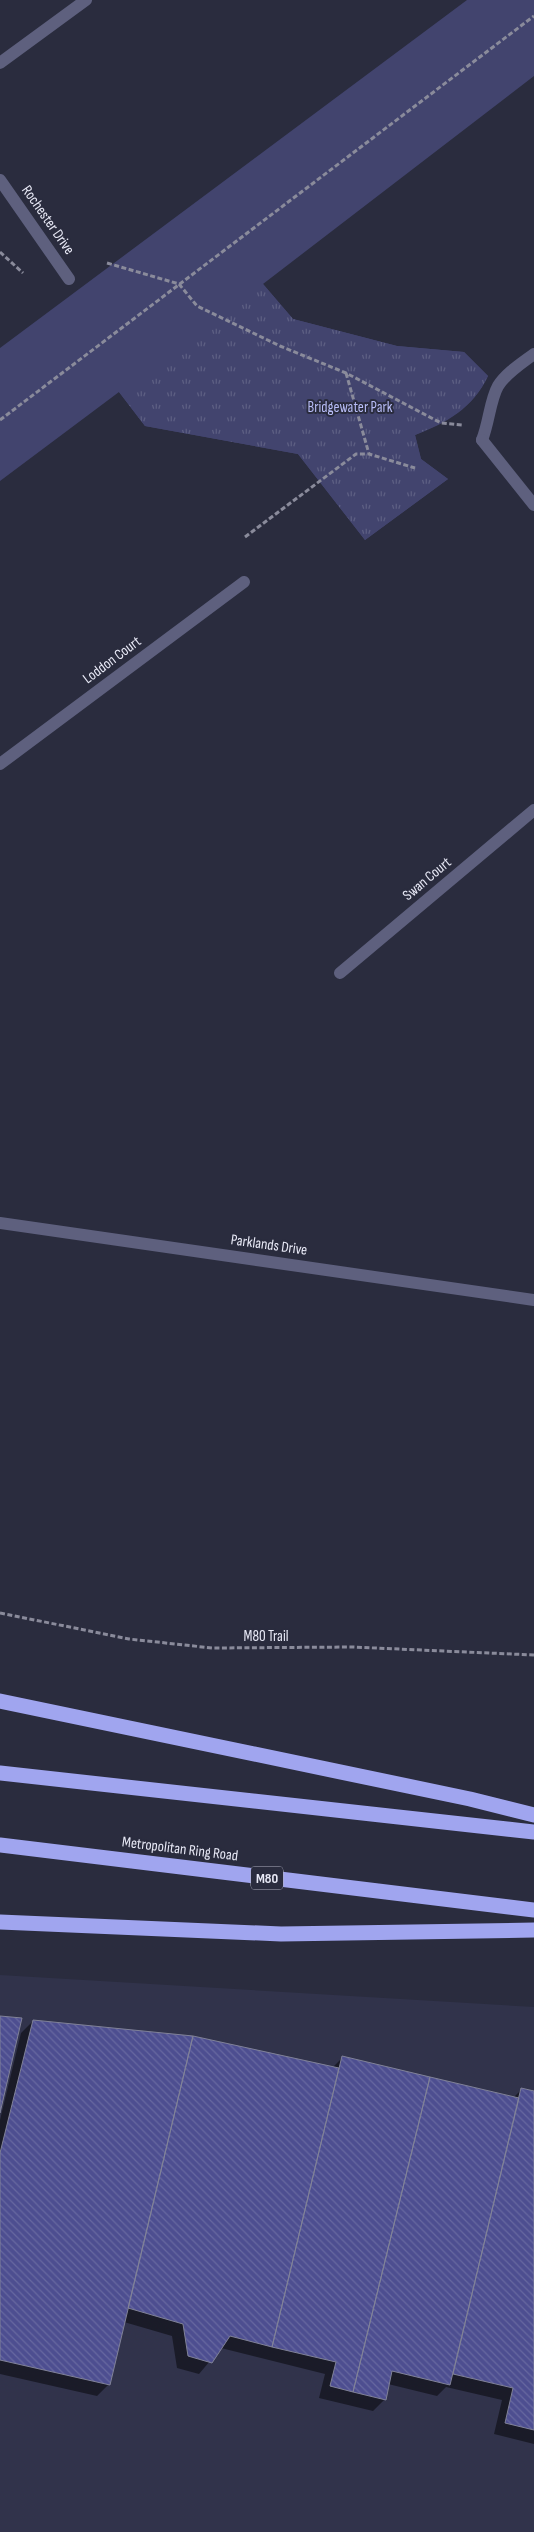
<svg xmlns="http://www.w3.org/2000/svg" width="534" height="2532" font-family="'Sofia Sans Condensed',sans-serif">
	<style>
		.built { fill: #31334b }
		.grass { fill: #42446e }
		.park { fill: url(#park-tufts) }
		.shadow { fill: #0007 }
		.building { fill: url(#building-back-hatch); stroke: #808298 }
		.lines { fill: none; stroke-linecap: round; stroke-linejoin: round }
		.path { stroke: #8a8b9b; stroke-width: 3; stroke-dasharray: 5 2.5; stroke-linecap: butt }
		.lane { stroke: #5e607e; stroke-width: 12 }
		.street { stroke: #5e607e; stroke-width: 12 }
		.highway { stroke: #a0a5ef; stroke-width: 15 }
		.labels { text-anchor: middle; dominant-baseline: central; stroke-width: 4; stroke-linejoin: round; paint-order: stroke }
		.shield { fill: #2a2c3e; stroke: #b0b1c0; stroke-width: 1 }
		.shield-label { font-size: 14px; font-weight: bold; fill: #e9eaf7 }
		.street-label { font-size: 15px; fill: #e9eaf7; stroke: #2a2c3e }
		.park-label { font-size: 15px; fill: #b8bdf7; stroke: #2a2c3e }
	</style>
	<defs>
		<pattern id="park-tufts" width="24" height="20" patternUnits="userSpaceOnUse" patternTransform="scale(1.25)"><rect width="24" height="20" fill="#42446e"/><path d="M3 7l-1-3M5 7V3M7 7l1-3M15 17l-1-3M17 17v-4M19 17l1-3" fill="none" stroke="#5d5f83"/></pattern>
		<pattern id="building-back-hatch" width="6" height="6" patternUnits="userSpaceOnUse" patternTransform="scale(1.25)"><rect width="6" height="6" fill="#4d4e90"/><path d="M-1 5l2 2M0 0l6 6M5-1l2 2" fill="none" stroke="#6768a0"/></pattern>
	</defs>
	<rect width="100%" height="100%" fill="#2a2c3e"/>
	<path class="built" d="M0,1975l534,32v525h-534z"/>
	<path class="grass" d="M467,0h67v76l-271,208 30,35 104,27 67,6 24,24c-15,32 -41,47 -73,59l6,24 27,20 -83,61 -67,-86 -153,-28 -26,-34 -119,89v-133z"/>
	<path class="park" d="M263,284l30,35 104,27 67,6 24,24c-15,32 -42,46 -73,59l6,24 27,20 -83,61 -67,-86 -153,-28 -26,-34z"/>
	<path class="shadow" d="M33,2021l299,47 11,-11 170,41 9,-9 12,3v352l-40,-10 8,-34 -56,-13 -9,9 -49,-12 -3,15 -12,12 -54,-13 6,-24 -104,-26 -22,26 -22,-6 -5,-32 -48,-14 -15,62 -12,12 -97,-22v-254l21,-87z"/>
	<path class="building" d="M0,2016l22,2 -22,95z
		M33,2020l160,16 -83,349 -110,-25v-207z
		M193,2036l146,32 -67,279 -42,-11 -18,27 -24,-7 -5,-32 -55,-16z
		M342,2056l88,21 -77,315 -23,-6 6,-24 -64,-15z
		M430,2077l89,21 -69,287 -58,-14 -6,29 -33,-8z
		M521,2088l13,3v339l-29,-7 8,-35 -60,-14z"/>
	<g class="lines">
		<path class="path" d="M0,252l23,21
			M107,263l72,21 18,22 83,40 66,27 95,50 21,2
			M346,373l23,81
			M0,420l534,-404
			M245,537l111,-83h13l46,14
			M0,1613l129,26 83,9 140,-1 182,8"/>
		<path class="lane" d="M482,440c7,-17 8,-40 16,-54 8,-13 24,-23 36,-32"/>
		<path class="street" d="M0,63l86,-63
			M0,180l69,99
			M482,440l52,65
			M0,764l244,-182
			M340,973l194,-163
			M0,1223l534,77"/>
		<path class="highway" d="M0,1701l470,98 64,16
			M0,1773l534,59
			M0,1845l534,65
			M0,1922l281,12 253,-4"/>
	</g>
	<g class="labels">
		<rect class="shield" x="251" y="1866.5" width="32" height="23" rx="4"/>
		<g class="shield-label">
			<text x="267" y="1878">M80</text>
		</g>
		<g class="street-label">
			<text transform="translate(48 220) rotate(55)">Rochester Drive</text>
			<text transform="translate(112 660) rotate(-37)">Loddon Court</text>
			<text transform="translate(427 879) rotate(-40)">Swan Court</text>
			<text transform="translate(269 1245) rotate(8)">Parklands Drive</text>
			<text x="266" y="1636">M80 Trail</text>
			<text transform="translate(180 1849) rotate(7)">Metropolitan Ring Road</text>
		</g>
		<g class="park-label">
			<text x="350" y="407">Bridgewater Park</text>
		</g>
	</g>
</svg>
